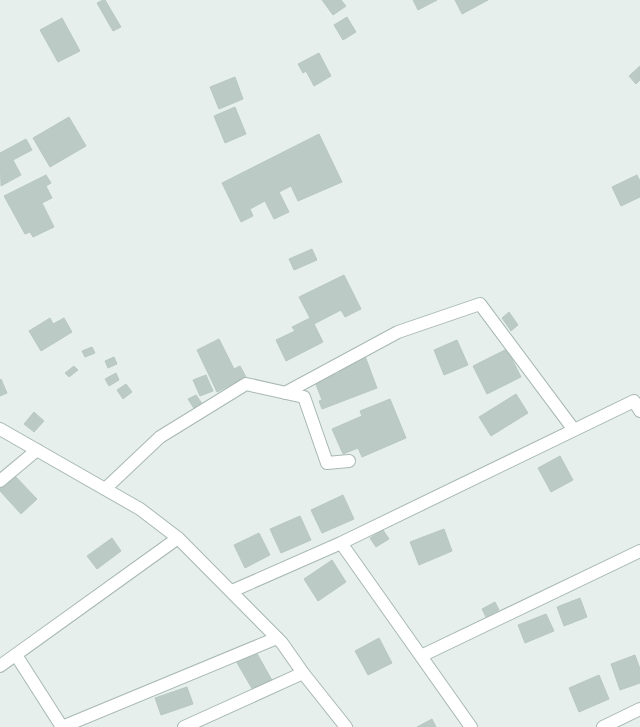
<svg xmlns="http://www.w3.org/2000/svg" width="640" height="727" font-family="Helvetica,sans-serif">
	<style>
		.building { fill: #bbcac4; stroke: #b8c9c2 }
		.lines { fill: none; stroke-linecap: round; stroke-linejoin: round }
		.minor-casing { stroke: #a8b8b2; stroke-width: 14 }
		.tertiary-casing { stroke: #a8b8b2; stroke-width: 14 }
		.minor { stroke: #fff; stroke-width: 12 }
		.tertiary { stroke: #fff; stroke-width: 12 }
	</style>
	<rect width="100%" height="100%" fill="#e6efeb"/>
	<path class="building" d="M103,0h2l16,27 -8,4 -16,-28z
		M322,0h19l5,6 -13,9z
		M413,0h24l-19,10z
		M455,0h33l-26,14z
		M347,17l9,15 -13,8 -9,-15z
		M62,18l18,33 -22,11 -18,-32z
		M319,53l12,23 -17,10 -8,-15 -3,2 -5,-9z
		M640,66v14l-4,4 -7,-8z
		M235,77l8,22 -24,10 -9,-22z
		M235,107l11,27 -21,9 -11,-27z
		M69,117l17,29 -36,21 -17,-29z
		M319,134l23,48 -44,19 -7,-15 -12,6 10,20 -15,7 -9,-18 -15,8 3,7 -12,6 -19,-39z
		M26,139l6,11 -19,10 8,15 -20,11 -1,-33z
		M46,175l5,8 -5,3 6,12 -10,5 12,24 -21,10 -3,-5 -5,2 -21,-38z
		M637,175l3,6v16l-19,9 -9,-19z
		M312,249l5,11 -23,10 -5,-11z
		M344,275l17,34 -16,8 -4,-7 -27,14 9,18 -37,19 -10,-21 19,-9 -3,-4 18,-9 -11,-21z
		M509,312l9,13 -7,6 -9,-13z
		M50,318l3,6 11,-6 8,14 -31,19 -12,-20z
		M219,339l15,30 6,-3 6,11 -29,15 -20,-42z
		M457,340l11,25 -24,10 -10,-25z
		M92,347l3,6 -10,4 -3,-6z
		M507,349l14,28 -34,17 -14,-28z
		M365,356l12,32 -55,21 -3,-8 3,-1 -7,-18 24,-9 -2,-6z
		M114,357l3,7 -9,4 -3,-7z
		M74,366l4,4 -9,7 -4,-4z
		M116,373l3,7 -10,6 -4,-7z
		M206,375l7,16 -13,5 -7,-16z
		M1,379l6,14 -7,3v-16z
		M126,384l6,8 -9,7 -6,-9z
		M516,394l12,19 -37,23 -12,-19z
		M196,395l7,10 -8,5 -7,-11z
		M390,399l16,39 -44,19 -4,-9 -15,6 -11,-25 30,-13 -2,-5z
		M34,412l10,9 -10,11 -10,-8z
		M560,456l13,24 -22,12 -13,-24z
		M14,475l23,24 -16,15 -21,-23v-3z
		M343,495l11,24 -32,14 -11,-23z
		M300,516l11,24 -30,13 -11,-24z
		M444,529l8,22 -33,14 -9,-23z
		M383,530l6,9 -13,8 -6,-9z
		M259,533l11,22 -25,13 -11,-23z
		M112,538l9,13 -24,18 -10,-13z
		M332,560l14,22 -28,19 -14,-22z
		M580,598l7,19 -23,9 -7,-19z
		M495,602l4,8 -13,7 -4,-8z
		M546,614l8,17 -29,12 -7,-18z
		M379,638l13,25 -24,12 -13,-24z
		M255,650l18,32 -19,10 -18,-31z
		M635,655l5,14v14l-20,7 -9,-26z
		M599,675l10,24 -30,13 -10,-24z
		M187,687l6,17 -32,11 -6,-17z
		M432,719l4,8h-19z"/>
	<g class="lines">
		<defs>
			<path id="minor" d="M285,393l113,-61 82,-28 94,126
				M0,481l37,-31
				M105,489l55,-52 86,-53 58,13 23,66 22,-2
				M341,543l293,-142 6,10
				M232,591l109,-48 130,184
				M16,655l46,72
				M421,656l219,-105
				M0,666l178,-128
				M62,727l215,-89
				M184,727l119,-54
				M603,727l37,-18"/>
			<path id="tertiary" d="M0,429l140,80 38,29 104,105 21,30 43,54"/>
		</defs>
		<use href="#minor" class="minor-casing"/>
		<use href="#tertiary" class="tertiary-casing"/>
		<use href="#minor" class="minor"/>
		<use href="#tertiary" class="tertiary"/>
	</g>
</svg>
